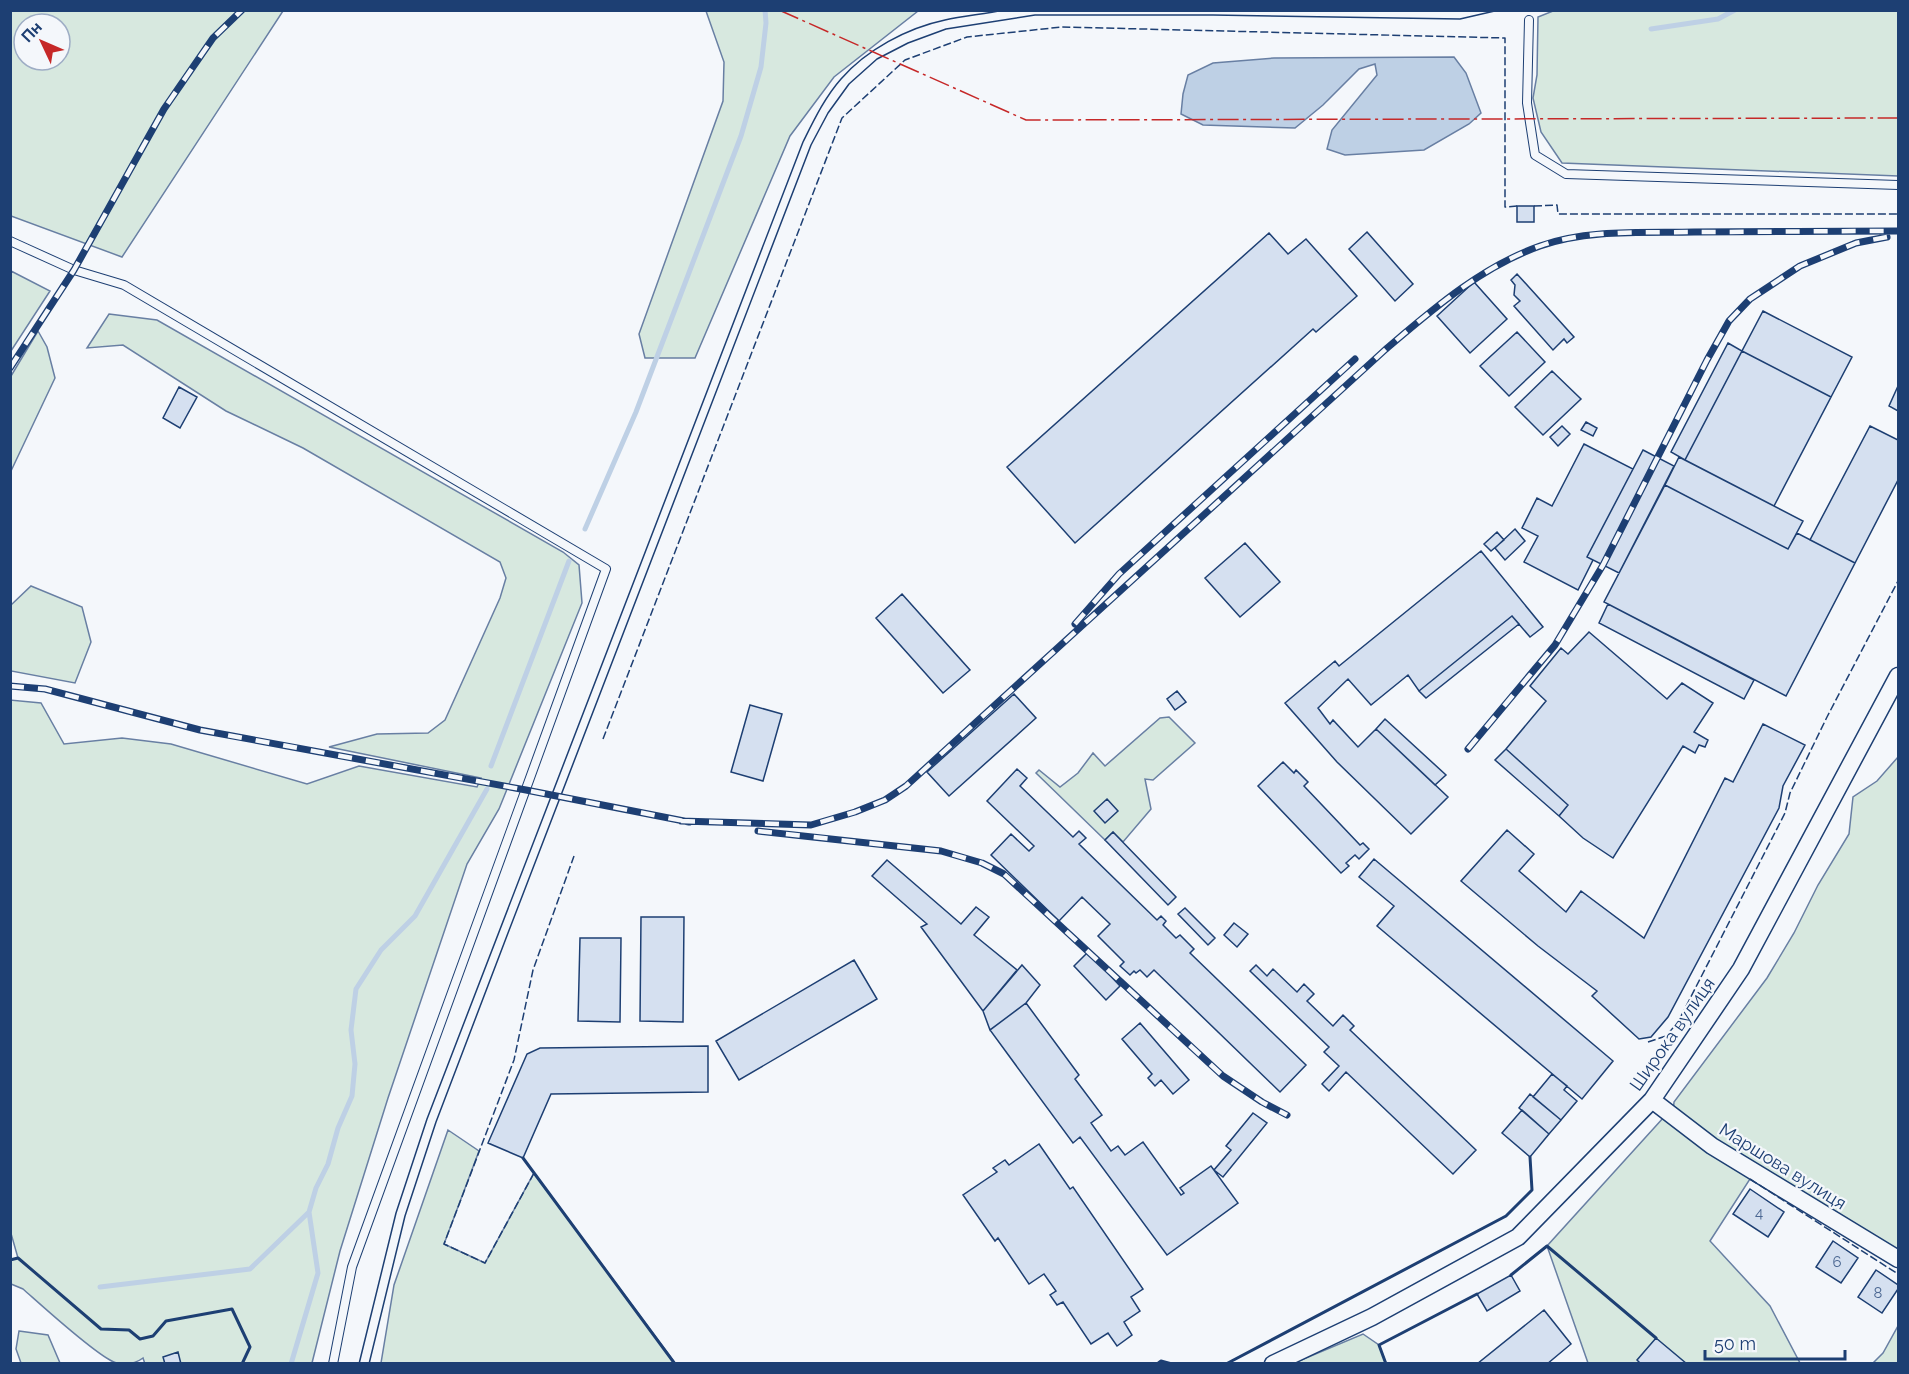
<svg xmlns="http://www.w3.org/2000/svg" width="1909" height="1374" font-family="Raleway,sans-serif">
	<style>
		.green { fill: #d7e8df; stroke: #687fa3; stroke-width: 1.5; fill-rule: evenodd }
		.water { fill: #bed0e5; stroke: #687fa3; stroke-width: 1.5 }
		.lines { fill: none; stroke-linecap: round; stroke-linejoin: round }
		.stream { stroke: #bed0e5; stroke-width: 5 }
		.building { fill: #d5e0f0; stroke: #1d3f73; stroke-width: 1.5 }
		.service-casing { stroke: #1d3f73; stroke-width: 10 }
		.minor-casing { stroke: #1d3f73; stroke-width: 19 }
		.service { stroke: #f4f7fb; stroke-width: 8 }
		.minor { stroke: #f4f7fb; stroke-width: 16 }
		.tram { stroke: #1d3f73; stroke-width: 1.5 }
		.rail-casing { stroke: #1d3f73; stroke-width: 7 }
		.rail { stroke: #f4f7fb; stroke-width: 4.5; stroke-dasharray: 14; stroke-linecap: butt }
		.fence { stroke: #1d3f73; stroke-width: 1.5; stroke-dasharray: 8 3; stroke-linecap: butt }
		.wall { stroke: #1d3f73; stroke-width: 3 }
		.power { stroke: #c62828; stroke-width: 1.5; stroke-dasharray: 21 4.5 3 4.5; stroke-linecap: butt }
		.labels { text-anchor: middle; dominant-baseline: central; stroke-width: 4.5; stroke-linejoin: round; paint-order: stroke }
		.number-label { font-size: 15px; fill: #4b6792 }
		.street-label { font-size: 18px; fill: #1d3f73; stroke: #f4f7fb }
	</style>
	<rect width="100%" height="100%" fill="#f4f7fb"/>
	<path class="green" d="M10,11l1,-1 272,1 -161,246 -111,-41zM24,24h36v36h-36z
		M706,11h212l-84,66 -44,59 -95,222h-50l-6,-24 84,-233 1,-39z
		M1553,11h345v165l-336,-13 -21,-31 -8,-34 4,-23 1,-58z
		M11,271l39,20 -39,60z
		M109,314l48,6 406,232 16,13 3,38 -83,206 -32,55 -79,234 -48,153 -28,112 -167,1 -2,-6c-8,6 -16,7 -26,5 -15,-2 -79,-61 -94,-74l-12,-5v-24l7,-2 -8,-28v-530l31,3 23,41 58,-6 49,6 136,40 52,-18 118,21 4,-9 -152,-31 48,-13 51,-1 17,-13 55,-122 6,-20 -6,-16 -197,-114 -77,-37 -103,-66 -36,3z
		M38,331l9,16 8,31 -44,93v-95z
		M31,586l51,21 9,35 -16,41 -64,-12v-66z
		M1169,717l26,26 -42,37 -8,-1 6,30 -28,33 -10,-10 -8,8 -69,-67 3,-3 21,17 18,-14 15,-20 12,13 55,-48z
		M1898,757v496l-225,-140 1,-11 93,-124 27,-45 24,-48 31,-51 4,-37 24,-16z
		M1664,1117l86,62 -40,62 60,65 30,57h-212l-41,-117z
		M448,1130l31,21 -35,93 41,19 49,-90 141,190h-294l13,-78z
		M1898,1326v37h-25l10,-10z
		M19,1331l29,4 12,28h-39l-5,-14z
		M1363,1334l16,11 7,18h-92z"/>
	<path class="water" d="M1454,57l12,16 15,40 -12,11 -45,26 -79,5 -18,-6 5,-19 45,-55 -2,-11 -16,5 -36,36 -28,23 -92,-3 -22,-11 2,-20 5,-19 25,-12 61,-5z"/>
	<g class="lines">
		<path class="stream" d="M1651,29l67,-10 17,-9
			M585,529l51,-117 105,-276 20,-69 5,-44 -1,-13
			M491,766l78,-205
			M100,1287l150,-18 59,-57 7,-24 12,-24 10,-36 14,-32 3,-32 -4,-34 5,-41 25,-39 34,-34 72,-127
			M291,1364l27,-91 -9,-61"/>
	</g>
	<path class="building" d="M1517,206h17v16h-17z
		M1367,232l46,52 -18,17 -46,-52z
		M1269,233l19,21 18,-15 51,57 -41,36 -3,-3 -238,214 -68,-76z
		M1517,274l57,63 -7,6 -3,-4 -11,11 -39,-44 6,-5 -6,-6 1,-10 -4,-5z
		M1474,282l33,37 -37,34 -33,-37z
		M1763,311l89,46 -21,40 -89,-46z
		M1517,332l28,30 -36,34 -29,-30z
		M1728,343l14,8 -57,109 -14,-8z
		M1742,351l89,46 -57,109 -89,-46z
		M1552,371l29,28 -38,36 -28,-28z
		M1898,386v25l-9,-5z
		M179,387l18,10 -17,31 -17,-10z
		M1586,422l11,6 -4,8 -12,-6z
		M1562,426l8,8 -12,12 -8,-9z
		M1870,426l28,14v40l-43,83 -45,-23z
		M1584,444l49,25 -46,88 6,3 -15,30 -54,-28 14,-26 -16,-8 15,-30 15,8z
		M1643,450l31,16 -55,107 -32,-16z
		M1679,457l124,64 -15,28 -123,-64z
		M1665,485l123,64 9,-16 58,30 -69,133 -182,-94z
		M1515,529l10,12 -20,19 -10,-12z
		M1497,532l7,8 -13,11 -7,-7z
		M1245,543l35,39 -40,35 -35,-39z
		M1481,551l62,76 -13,10 -18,-21 -93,75 -11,-16 -37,30 -23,-26 -30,29 12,16 3,-4 25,27 18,-18 72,68 -37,37 -74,-72 -52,-59 50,-42 4,5z
		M902,594l68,76 -27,23 -67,-75z
		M1608,604l146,76 -10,19 -145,-76z
		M1512,616l7,8 -93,74 -7,-7z
		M1589,632l78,67 15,-16 31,20 -19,29 14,8 -3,7 -6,-2 -4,8 -12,-7 -70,112 -30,-20 -24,-22 9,-11 -62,-56 40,-48 -16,-15 31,-38 7,6z
		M1177,691l9,11 -11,8 -8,-11z
		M1014,694l22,24 -87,78 -22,-24z
		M750,705l32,9 -19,67 -32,-9z
		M1385,719l61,56 -11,10 -59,-56z
		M1763,724l42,21 -22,41 -4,22 -111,209 -17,20 -12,2 -47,-43 5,-5 -59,-45 -77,-65 46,-51 27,24 -15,17 47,41 15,-21 63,47 81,-160 8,4z
		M1506,749l62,56 -9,11 -64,-56z
		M1283,762l11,11 2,-3 12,12 -4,4 56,59 3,-2 6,6 -10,10 -4,-4 -9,8 3,3 -8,7 -83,-87z
		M1017,769l10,9 -7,8 53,51 6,-6 7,7 -7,6 78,76 4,-4 5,5 -3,4 13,13 4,-3 14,14 -4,4 116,112 -26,27 -126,-122 -7,7 -7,-7 -4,3 -2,-2 -4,4 -10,-9 4,-4 -26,-26 12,-12 -28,-27 -23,24 -68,-66 20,-21 18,17 5,-5 -47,-45z
		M1107,799l11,12 -13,12 -11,-12z
		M1113,832l63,65 -8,8 -63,-65z
		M1374,859l239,202 -31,38 -205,-173 17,-20 -35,-29z
		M887,860l74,64 15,-17 13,10 -15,18 43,35 -34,41 -62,-84 6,-3 -55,-48z
		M1185,908l30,30 -7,7 -30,-31z
		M641,917h43l-1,105 -43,-1z
		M1234,923l14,11 -11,13 -13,-12z
		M580,938h41l-1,84 -42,-1z
		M1088,952l32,34 -14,14 -32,-34z
		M854,960l23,39 -138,81 -23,-39z
		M1022,965l18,20 -14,18 -36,27 -7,-19z
		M1256,965l11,11 6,-7 24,23 7,-8 10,10 -7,7 26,25 10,-11 11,11 -4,4 126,120 -23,24 -107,-102 -17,19 -7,-7 17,-18 -15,-14 5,-5 -79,-76z
		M1026,1003l53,72 -4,4 27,36 -11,8 20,28 7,-5 7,9 18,-13 38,53 3,-2 -4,-5 31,-22 27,37 -71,52 -87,-118 -7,6 -83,-113z
		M1140,1023l49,57 -16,14 -12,-14 -6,6 -7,-8 4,-4 -30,-35z
		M708,1046v46l-157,2 -28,64 -35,-15 39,-89 13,-6z
		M1552,1074l15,12 -3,4 13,11 -16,19 -28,-23z
		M1530,1094l31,26 -12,14 -30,-26z
		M1522,1110l27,24 -19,23 -28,-24z
		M1253,1113l14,10 -44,54 -9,-7 17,-20 -5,-4z
		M1039,1144l31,45 3,-2 70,102 -12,8 9,14 -16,11 8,13 -15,11 -9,-13 -17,11 -28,-42 -6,3 -7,-10 6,-4 -12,-17 -15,10 -31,-46 -3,3 -32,-46 34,-23 -4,-4 12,-8 4,5z
		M1750,1189l34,23 -16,25 -35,-23z
		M1833,1241l25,17 -17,25 -25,-16z
		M1876,1270l22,15v4l-16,24 -24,-16z
		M1511,1275l9,16 -33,20 -10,-17z
		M1544,1310l27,34 -24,20h-70z
		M1656,1338l31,26h-46l-4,-4z
		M178,1352l3,12h-16l-2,-7z"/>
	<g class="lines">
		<defs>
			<path id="service" d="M1529,20l-2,83 8,52 31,19 332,11
				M10,241l64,29 50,15 482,284 -254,698 -19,97"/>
			<path id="minor" d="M1652,1100l60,46 186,113
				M1273,1364l99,-47 146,-80 134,-137 89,-131 157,-293"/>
		</defs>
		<use href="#service" class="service-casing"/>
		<use href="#minor" class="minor-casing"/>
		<use href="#service" class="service"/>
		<use href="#minor" class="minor"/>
		<path class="tram" d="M359,1364l37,-151 31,-94 376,-977c11,-22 22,-45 38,-63 25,-29 66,-51 104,-59 19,-4 39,-6 59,-10
			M369,1364l36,-148 31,-94 72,-189 303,-788 17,-32 21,-29 28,-25 31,-16 38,-14 89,-14h178l247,4 39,-9"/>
		<defs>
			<path id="rail" d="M10,368l64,-98 90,-161 49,-71 29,-28
				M1075,624l44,-50 236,-215
				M10,686l35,3 155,41 326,60 163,32
				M1468,749l87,-104 48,-80 104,-205 22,-39 21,-22 50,-33 56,-23 31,-6
				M681,821l130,4 44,-13 30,-12 21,-14 480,-437c47,-40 95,-82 154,-103 47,-17 105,-13 154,-14 68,0 136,-1 204,-1
				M758,831l183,20 41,12 22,11 219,202 39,26 25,13"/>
		</defs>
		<use href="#rail" class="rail-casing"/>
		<use href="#rail" class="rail"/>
		<path class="fence" d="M1534,206l23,-1 1,9h340
			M603,739l239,-621 63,-58 62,-23 95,-10 443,11v169l12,-1
			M1648,1042l18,-6 12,-14 107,-209 5,-20 37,-76 71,-136
			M534,1173l-49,90 -41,-19 70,-184 19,-90 41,-114
			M1750,1179l148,95"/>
		<path class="wall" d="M523,1158l152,206
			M10,1260l8,-2 83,71 28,1 11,9 13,-3 13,-15 66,-12 18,38 -8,17
			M1511,1275l36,-29 109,92
			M1157,1364l4,-3 11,3
			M1226,1364l280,-148 26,-26 -2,-33
			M1386,1364l-7,-19 98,-51"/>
		<path class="power" d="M779,10l247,110 872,-2"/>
	</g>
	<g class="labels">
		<g class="number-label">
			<text x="1759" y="1213">4</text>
			<text x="1837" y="1262">6</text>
			<text x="1878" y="1293">8</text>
		</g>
		<g class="street-label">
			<text transform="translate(1672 1034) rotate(-55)">Широка вулиця</text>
			<text transform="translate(1783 1166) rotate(32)">Маршова вулиця</text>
		</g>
	</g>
	<rect width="1909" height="1374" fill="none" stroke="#1d3f73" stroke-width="24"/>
	<g transform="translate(42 42) rotate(314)"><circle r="28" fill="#f4f7fb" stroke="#9eadc5" stroke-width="1.5"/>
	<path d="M0-4.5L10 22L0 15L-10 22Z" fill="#c62828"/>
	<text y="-9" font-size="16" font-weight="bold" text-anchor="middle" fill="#1d3f73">Пн</text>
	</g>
	<path d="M1705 1350v9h140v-9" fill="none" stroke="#1d3f73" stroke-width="3"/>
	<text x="1714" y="1350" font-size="18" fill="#1d3f73" stroke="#f4f7fb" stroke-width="4.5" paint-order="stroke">50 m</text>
</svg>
